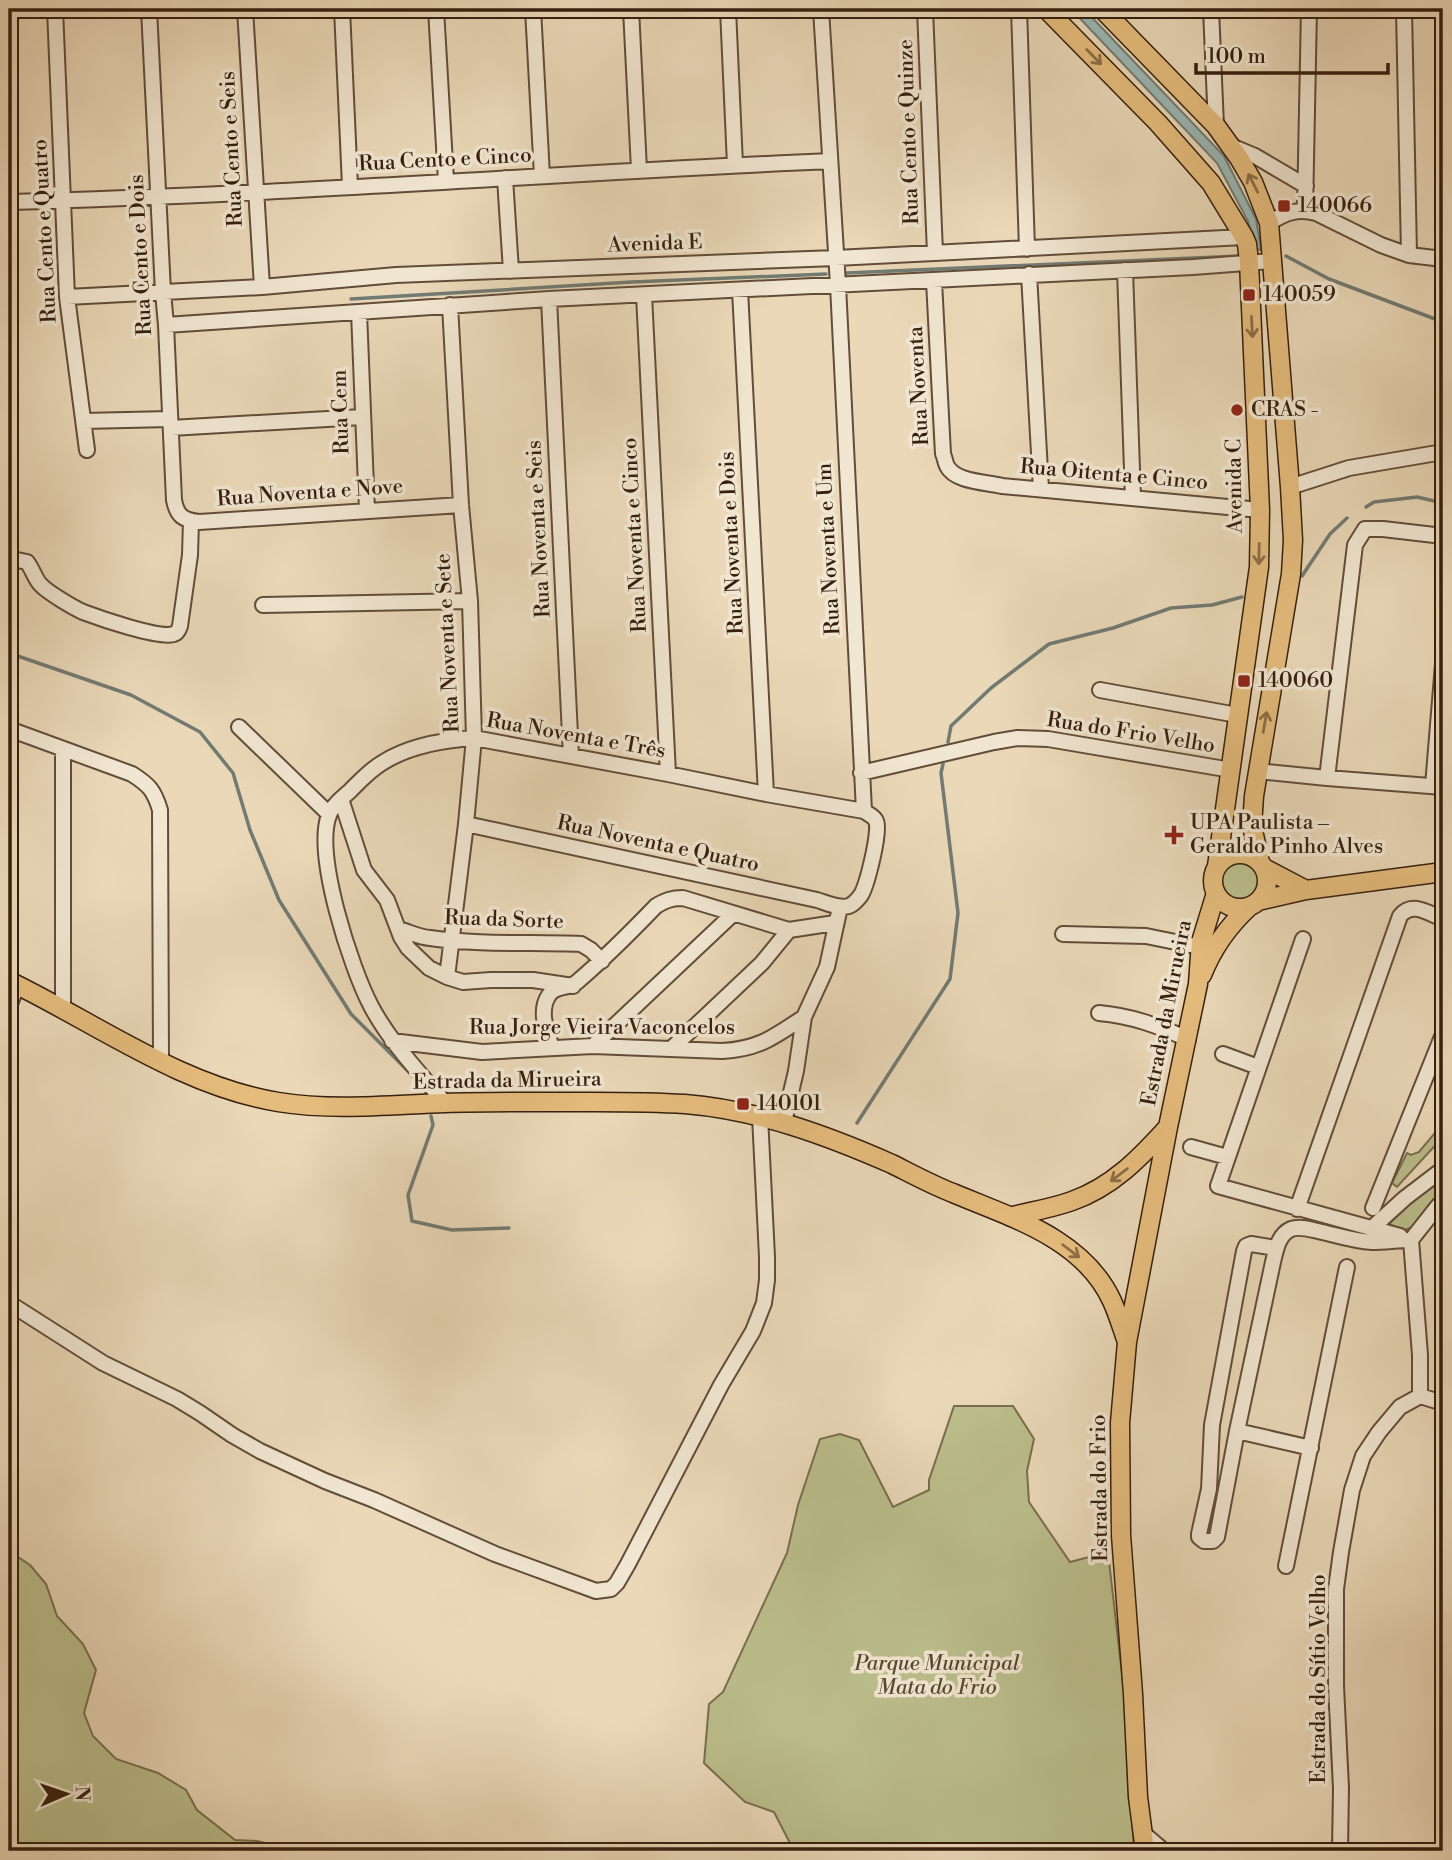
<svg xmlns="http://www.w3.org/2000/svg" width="1452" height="1860" font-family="'Libre Bodoni',serif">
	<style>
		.green { fill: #bbbe8c; stroke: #786e4e; stroke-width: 2 }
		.water { fill: #9ab8b6; stroke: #727b73; stroke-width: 2 }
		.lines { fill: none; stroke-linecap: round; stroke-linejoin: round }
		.stream { stroke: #727b73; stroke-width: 3.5 }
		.minor-casing { stroke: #624d39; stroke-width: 18 }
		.major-casing { stroke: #351f0f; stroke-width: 21 }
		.minor { stroke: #f1e6d1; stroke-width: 14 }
		.major { stroke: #e5bc7c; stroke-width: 18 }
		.oneway { stroke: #8d6e46 }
		.poi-dot { fill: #8f2418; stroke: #f1e6d1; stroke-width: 2.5 }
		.labels { text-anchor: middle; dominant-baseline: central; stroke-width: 7; stroke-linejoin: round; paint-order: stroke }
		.street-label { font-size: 21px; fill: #351f0f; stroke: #f1e6d1 }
		.poi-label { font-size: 21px; fill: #351f0f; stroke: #f1e6d1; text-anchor: start }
		.park-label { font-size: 21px; font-style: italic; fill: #56472e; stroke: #f1e6d1 }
	</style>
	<rect width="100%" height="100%" fill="#ead8b8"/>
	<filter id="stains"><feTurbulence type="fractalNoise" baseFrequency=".00286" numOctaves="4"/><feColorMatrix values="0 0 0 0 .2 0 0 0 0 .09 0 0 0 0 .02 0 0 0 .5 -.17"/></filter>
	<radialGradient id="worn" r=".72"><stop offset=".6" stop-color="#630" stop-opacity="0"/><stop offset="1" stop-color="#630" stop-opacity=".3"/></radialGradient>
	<path class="green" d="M1221 880a21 21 0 1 1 42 0a21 21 0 1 1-42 0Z
		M1439,1128l3,10 -45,49 -5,-4 15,-30 4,2 8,-3z
		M1443,1177v10l-31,40 -9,4 -14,-7 43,-41z
		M954,1406h59l21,33 -7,32 2,31 41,60 38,-10 17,149 9,150h-340l-20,-39 -29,-10 -41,-39 5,-59 14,-12 64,-139 11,-48 22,-66 20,-5 19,6 34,67 36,-17v-10z
		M9,1551l21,14 16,19 11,32 26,28 13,26 -12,43 9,23 23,23 42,14 28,17 11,20 38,30 22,1 21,5 2,5h-271z"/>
	<path class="water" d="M1071,9h13l140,147 32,63 5,31 -6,-1 -7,-28 -31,-58z"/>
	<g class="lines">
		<path class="stream" d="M1286,256l43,23 114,43
			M846,273l394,-17
			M351,299l281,-17 194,-8
			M1366,507l8,-5 43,-5 26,6
			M1302,576l28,-42 17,-16
			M9,653l122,42 69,37 33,41 17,57 29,70 72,114 59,59
			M948,742l3,-16 40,-38 58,-44 64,-16 58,-20 41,-3 30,-8
			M431,1116l2,9 -25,70 4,26 40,9 57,-2
			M857,1123l93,-144 8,-66 -17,-140 2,-9"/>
		<defs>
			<path id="minor" d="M55,9l12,288 20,153
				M149,9l14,283 3,33 8,175c3,16 9,20 25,22l262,-17
				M245,9l17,278
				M342,9l8,177
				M436,9l10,172
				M533,9l9,167
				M631,9l8,161
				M728,9l7,156
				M821,9l17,276 26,526
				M925,9l10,244
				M1019,9l8,240
				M1211,9l5,117
				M1404,9l5,246
				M1231,146l24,10 51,30
				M505,178l6,93
				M9,202c274,-7 547,-29 821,-41
				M1305,210l4,-201
				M1269,223c16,-10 28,-15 47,-10l65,32 28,10 34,4
				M1125,270l8,228
				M1029,274l12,215
				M934,281l9,173c1,1 3,11 4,12 8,16 39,16 55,20l258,24
				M740,290l26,504
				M644,295l24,479
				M67,297l195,-10 134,-12 440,-17 408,-21
				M549,299l22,457
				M359,312l8,199
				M166,325l383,-26 644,-32 80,-6
				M83,421l87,-2
				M171,428l191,-11
				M1290,487l59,-19 94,-16
				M17,560l10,2c5,6 9,19 14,23 6,7 33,23 42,27 16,6 76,27 91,22 4,-1 5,-5 6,-8l10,-71 1,-34
				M263,605l207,-4
				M1100,690l137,25
				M239,727l90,87
				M9,729l123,45c17,11 22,16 28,36l1,251
				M1257,771l70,7 116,9
				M861,773l133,-31 24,-4 30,1 183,31
				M1327,778l28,-233 10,-16h18l60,7
				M1433,786l10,-122
				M341,799l23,71 23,30 14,37 7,11 21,20 18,9 16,5 28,-2h42l40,6
				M398,929c11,3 21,8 32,9 50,7 101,4 151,6l10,6 11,11
				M1063,934l83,2 54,11
				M1303,939l-85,247 182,50
				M447,977l19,-153 8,-86 -4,-137 -9,-96 -11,-200
				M9,1007l8,-22
				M63,1008v-259
				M1099,1013c34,3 59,13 89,26
				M392,1041l90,11 111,-6 129,5c37,-2 52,-14 82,-34
				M593,1046l140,-132
				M552,1048c-5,-16 -14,-37 -3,-53 6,-10 20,-6 28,-13 28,-24 54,-50 79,-76 10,-6 16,-8 27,-8l106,32
				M671,1049l91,-86 27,-33 46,-7
				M1223,1054l35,13
				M445,1103c-26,-31 -55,-61 -74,-97 -20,-38 -57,-151 -42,-191 3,-9 14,-18 21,-24 10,-10 20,-21 32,-28 26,-17 62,-23 92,-25l194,36 98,20 98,17c4,3 10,5 12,10 5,9 -9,64 -15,74 -3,4 -7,9 -12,11 -10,3 -22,-3 -32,-6l-351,-76
				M784,1122l12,-51 8,-54 23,-50 13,-60
				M1191,1147l36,10
				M1373,1208l70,-174
				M1297,1209l103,-293c12,-15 28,-3 43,3
				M1372,1228l33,-30 38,-29
				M1276,1248l-25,-4 -5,2 -2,5 -32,174 -3,64 -10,45v3l5,4h9l4,-4 20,-106 36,-169c3,-12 5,-27 18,-33 8,-3 18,0 27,2 18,4 35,10 54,11 13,0 26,-2 39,-2
				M9,1303l94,60 74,36 23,14 32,22 28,16 65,30 49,19 121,54 101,37 15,-2 6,-6 11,-19 93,-179 32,-54 11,-28 3,-23v-23l-7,-141
				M1420,1396l23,7
				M1237,1431l74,17
				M1286,1566l61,-299
				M1143,1833l21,18
				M1340,1851l1,-63 -5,-102v-97l5,-37 11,-62 11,-34 16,-24 21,-25 20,-11v-41l-9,-115 27,-34"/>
			<path id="major" d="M1046,9l112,114 53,60 33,54 3,7 2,18 11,248 -1,57 -42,299
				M1102,9l114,117 23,32 14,24 16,41 21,264 3,53 -2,34 -37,222 -2,30 8,36
				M1213 881a27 27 0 1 1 54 0a27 27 0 1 1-54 0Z
				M1264,868l42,22
				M1258,901l48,-11 137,-18
				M1202,975c11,-28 26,-49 48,-69
				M9,981c87,42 172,105 269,121 55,9 112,3 167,1 34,-1 70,-1 105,-1 45,0 90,-1 135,2 73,6 141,31 207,60 20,10 40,21 61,29 59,25 130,45 159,108 6,13 10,27 15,41
				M1013,1216c20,-5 40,-8 59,-15 40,-14 68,-43 96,-74
				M1145,1851l-7,-54 -5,-103 -12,-159 -1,-112 7,-81 41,-215 30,-143 3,-42 15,-49"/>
		</defs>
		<use href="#minor" class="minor-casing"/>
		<use href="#major" class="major-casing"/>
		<use href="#minor" class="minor"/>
		<use href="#major" class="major"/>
	</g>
	<defs><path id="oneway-shaft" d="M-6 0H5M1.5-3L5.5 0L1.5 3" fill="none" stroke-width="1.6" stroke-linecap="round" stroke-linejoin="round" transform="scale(1.75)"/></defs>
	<g class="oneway">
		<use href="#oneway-shaft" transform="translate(1094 57) rotate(46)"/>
		<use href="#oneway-shaft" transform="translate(1253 183) rotate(-117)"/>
		<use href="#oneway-shaft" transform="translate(1252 327) rotate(87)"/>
		<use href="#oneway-shaft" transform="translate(1259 554) rotate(91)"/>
		<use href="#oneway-shaft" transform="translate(1265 722) rotate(-80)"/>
		<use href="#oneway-shaft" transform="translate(1119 1175) rotate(143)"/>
		<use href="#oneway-shaft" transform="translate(1071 1251) rotate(37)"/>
	</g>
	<g class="poi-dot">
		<rect x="1277" y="199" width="14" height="14" rx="3.5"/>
		<rect x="1242" y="288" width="14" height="14" rx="3.5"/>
		<circle cx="1237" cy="410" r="7"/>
		<rect x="1237" y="674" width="14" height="14" rx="3.5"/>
		<path d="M1170.5 824.5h7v7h7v7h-7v7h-7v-7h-7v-7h7z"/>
		<rect x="736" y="1097" width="14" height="14" rx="3.5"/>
	</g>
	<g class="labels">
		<g class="street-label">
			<text transform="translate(909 132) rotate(-92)">Rua Cento e Quinze</text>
			<text transform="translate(232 149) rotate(-93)">Rua Cento e Seis</text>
			<text transform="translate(445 160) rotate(-3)">Rua Cento e Cinco</text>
			<text transform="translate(45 231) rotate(-93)">Rua Cento e Quatro</text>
			<text transform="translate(655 244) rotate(-2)">Avenida E</text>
			<text transform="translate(141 255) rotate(-93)">Rua Cento e Dois</text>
			<text transform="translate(919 386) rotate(-93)">Rua Noventa</text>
			<text transform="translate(341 412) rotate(-92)">Rua Cem</text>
			<text transform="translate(1114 475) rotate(5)">Rua Oitenta e Cinco</text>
			<text transform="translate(1235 486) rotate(-91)">Avenida C</text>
			<text transform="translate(310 493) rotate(-4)">Rua Noventa e Nove</text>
			<text transform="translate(539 529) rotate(-93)">Rua Noventa e Seis</text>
			<text transform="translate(635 535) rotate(-93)">Rua Noventa e Cinco</text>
			<text transform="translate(732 543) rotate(-93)">Rua Noventa e Dois</text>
			<text transform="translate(829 549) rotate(-93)">Rua Noventa e Um</text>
			<text transform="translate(448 643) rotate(-93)">Rua Noventa e Sete</text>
			<text transform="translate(1131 733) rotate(9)">Rua do Frio Velho</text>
			<text transform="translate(576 736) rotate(10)">Rua Noventa e Três</text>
			<text transform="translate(658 844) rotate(12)">Rua Noventa e Quatro</text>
			<text transform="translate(504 920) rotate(2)">Rua da Sorte</text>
			<text transform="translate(1167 1013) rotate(-79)">Estrada da Mirueira</text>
			<text x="602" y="1028">Rua Jorge Vieira Vaconcelos</text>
			<text transform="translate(507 1081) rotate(-1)">Estrada da Mirueira</text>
			<text transform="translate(1100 1488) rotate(-91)">Estrada do Frio</text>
			<text transform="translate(1319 1679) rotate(-90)">Estrada do Sítio Velho</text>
		</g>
		<g class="poi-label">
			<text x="1298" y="206">140066</text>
			<text x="1263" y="295">140059</text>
			<text x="1251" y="410">CRAS -</text>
			<text x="1258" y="681">140060</text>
			<text x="1190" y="823">UPA Paulista –<tspan x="1190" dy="24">Geraldo Pinho Alves</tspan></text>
			<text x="757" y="1104">140101</text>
		</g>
		<g class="park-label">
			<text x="937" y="1664">Parque Municipal<tspan x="937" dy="24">Mata do Frio</tspan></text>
		</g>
	</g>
	<rect width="1452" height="1860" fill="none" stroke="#ead8b8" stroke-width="35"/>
	<rect x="10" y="10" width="1431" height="1839" fill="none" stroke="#351f0f" stroke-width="3.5"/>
	<rect x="18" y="18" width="1417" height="1825" fill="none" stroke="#351f0f" stroke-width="2"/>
	<g transform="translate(66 1794) rotate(88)" stroke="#f1e6d1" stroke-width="5" paint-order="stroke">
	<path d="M0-5L12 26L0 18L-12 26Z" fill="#351f0f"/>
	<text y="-10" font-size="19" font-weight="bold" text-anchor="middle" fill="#351f0f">N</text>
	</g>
	<path d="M1196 63v10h192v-10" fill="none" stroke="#351f0f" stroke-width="3.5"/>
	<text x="1207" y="63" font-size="21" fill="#351f0f" stroke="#f1e6d1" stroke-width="5" paint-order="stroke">100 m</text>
	<rect width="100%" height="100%" filter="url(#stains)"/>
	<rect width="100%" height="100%" fill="url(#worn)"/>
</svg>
